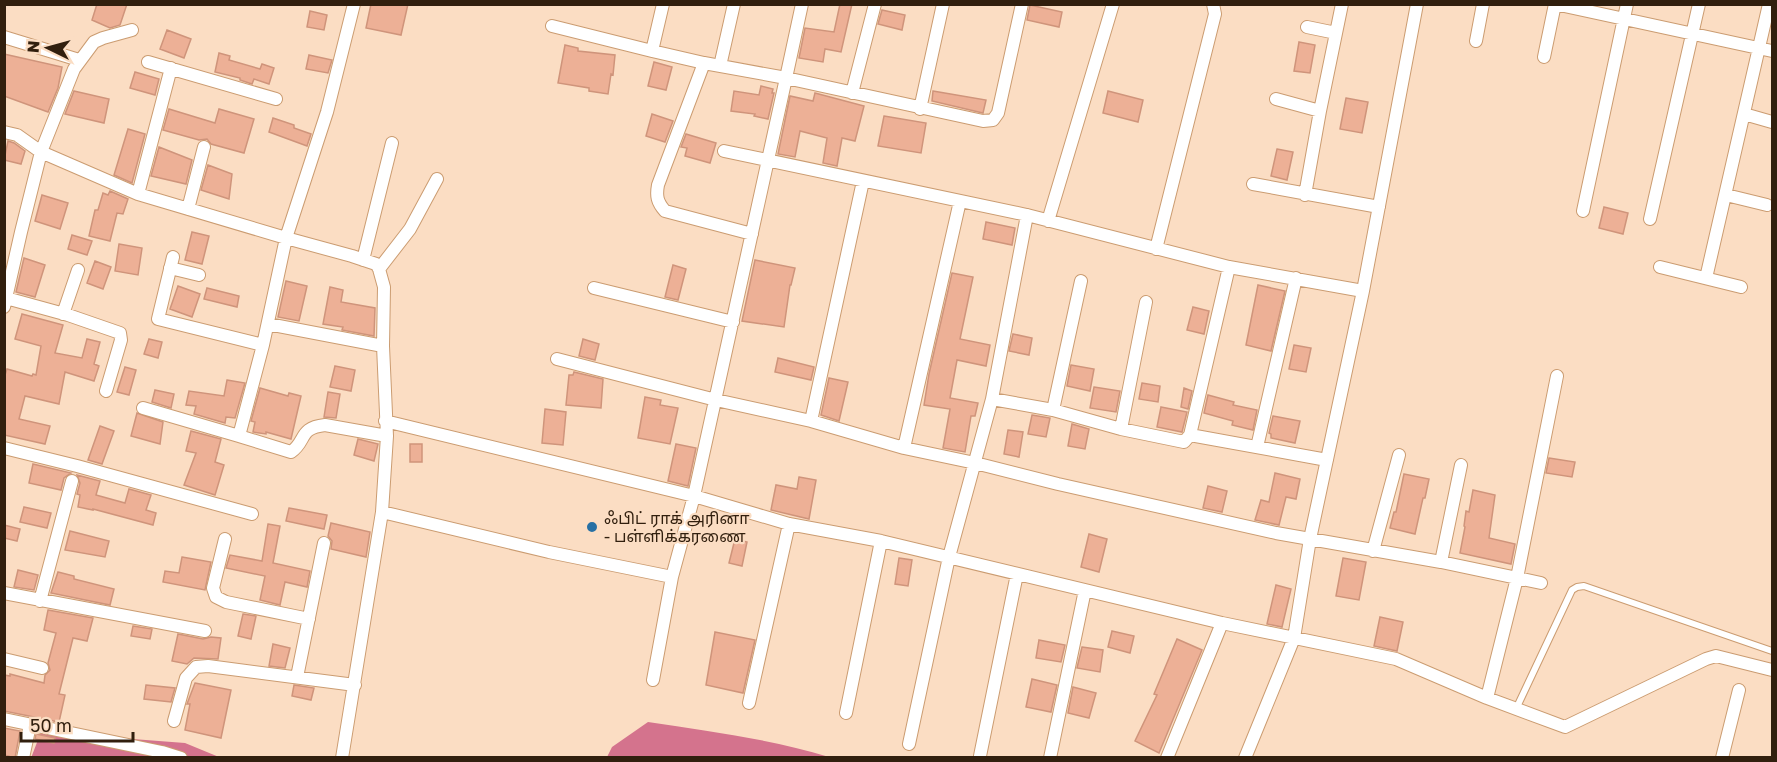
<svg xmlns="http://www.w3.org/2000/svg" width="1777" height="762" font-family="'Golos Text','Noto Sans Tamil',sans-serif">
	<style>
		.water { fill: #d4738d }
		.building { fill: #edb096; stroke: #cf947b; stroke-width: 1.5 }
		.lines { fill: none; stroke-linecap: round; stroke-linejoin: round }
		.service-casing { stroke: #cb9c71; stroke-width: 8 }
		.minor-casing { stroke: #cb9c71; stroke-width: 14 }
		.service { stroke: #fff; stroke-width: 6 }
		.minor { stroke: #fff; stroke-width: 12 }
		.poi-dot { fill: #2770a4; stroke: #fbddc3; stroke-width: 2 }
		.labels { text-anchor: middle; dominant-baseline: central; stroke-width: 4.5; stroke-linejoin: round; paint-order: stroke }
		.poi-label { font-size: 16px; fill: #311f0e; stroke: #fbddc3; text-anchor: start }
	</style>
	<rect width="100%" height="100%" fill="#fbddc3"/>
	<path class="water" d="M648,722c60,9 123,17 181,35h-222l5,-10z
		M41,732l144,11 34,14 -188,1z"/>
	<path class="building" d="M97,4h30l-7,21 -10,3 -18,-8z
		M371,4h37l-7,31 -35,-7z
		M840,4h12l-11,48 -16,-3 -2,13 -24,-4 6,-30 29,4z
		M1030,5l32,7 -3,15 -32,-7z
		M882,10l23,5 -3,15 -24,-6z
		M310,11l17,4 -3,15 -17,-3z
		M167,30l24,9 -7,19 -24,-9z
		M1299,42l16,3 -5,28 -16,-2z
		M565,45l13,3v3l37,4 -2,20 -2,-1 -3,20 -19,-3v-3l-31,-5z
		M219,53l11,3 -1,4 31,9 2,-5 12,4 -5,16 -15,-5 -2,5 -12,-4v-2l-25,-6z
		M4,54l58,13 -4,21 -10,24 -44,-16z
		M309,55l23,5 -4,13 -22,-4z
		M654,62l18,5 -6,23 -18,-4z
		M135,72l24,7 -4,16 -25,-7z
		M761,86l12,3 -1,4h2l-6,26 -14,-3 1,-2 -24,-3 3,-20 25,4z
		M74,91l35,8 -5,24 -39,-9z
		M933,91l53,9 -3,13 -51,-12z
		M1108,91l35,9 -5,22 -35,-9z
		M815,93l49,13 -9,35 -13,-3 -5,28 -14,-3 4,-25 -27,-7 -5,26 -17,-3 12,-58 23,5z
		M1346,98l22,4 -6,31 -22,-4z
		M169,109l46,14 4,-14 35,10 -10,34 -33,-9 -4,-5 -8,1 -36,-10z
		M652,114l21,7 -8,21 -19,-6z
		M884,116l42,7 -5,30 -43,-7z
		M273,118l21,7v3l17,6 -4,12 -38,-14z
		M128,129l17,5 -13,49 -18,-8z
		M686,134l30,9 -6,20 -25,-7 2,-8 -6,-1z
		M8,141l6,2 11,8 -4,13 -17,-4z
		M159,147l33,13 -6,24 -35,-8z
		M1277,149l16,3 -6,28 -16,-4z
		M208,165l24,9 -3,25 -28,-9z
		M110,191l18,8 -5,15 -6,-1 -7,28 -21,-5 6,-26h3l5,-17 5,2z
		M42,195l26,8 -8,26 -25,-8z
		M1604,207l24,6 -5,21 -24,-6z
		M986,222l29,6 -3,17 -29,-6z
		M192,232l17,4 -7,28 -17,-4z
		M72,235l20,6 -5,14 -19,-6z
		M119,244l23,4 -4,27 -23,-4z
		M24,258l21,7 -10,32 -19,-5z
		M755,260l40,8 -4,17h-1l-6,42 -42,-6z
		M95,261l16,6 -8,22 -16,-6z
		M673,265l13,4 -8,31 -13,-3z
		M952,273l21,4 -13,62 30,6 -4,21 -29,-6 -7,38 28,5 -3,13h-4l-6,36 -22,-4 7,-39 -26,-4 5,-31z
		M286,281l21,5 -8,35 -21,-4z
		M1258,285l27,6 -14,60 -25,-6z
		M178,286l22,8 -8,23 -22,-8z
		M330,287l13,3 -2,12 34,6 -1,28 -32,-6 1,-3 -20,-3z
		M207,288l32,8 -2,11 -33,-8z
		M1193,307l16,4 -5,23 -17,-4z
		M22,314l41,11 -8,28 27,5 5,-19 13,3 -6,22 5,2 -5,15 -29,-9 -6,32 -34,-8 -6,23 31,7 -5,18 -41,-9v-57l3,-9 25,7 1,-2 3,1 5,-29 -26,-7z
		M1013,334l19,4 -3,17 -20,-4z
		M149,339l13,3 -4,16 -14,-4z
		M583,339l16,5 -4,16 -16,-4z
		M1294,345l17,3 -5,24 -17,-3z
		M778,358l36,9 -3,13 -36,-8z
		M1071,365l23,4 -4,22 -23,-5z
		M335,366l20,4 -4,21 -21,-4z
		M125,367l11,3 -7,25 -12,-3z
		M574,372l29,7 -2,29 -35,-3 3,-30h4z
		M829,378l19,4 -9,39 -18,-6z
		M227,380l18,3 -10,35 -9,-1 -1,6 -31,-9 2,-8 -10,-1 3,-14 35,5z
		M1142,383l18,3 -2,16 -19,-3z
		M1094,387l26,4 -4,21 -26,-4z
		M260,388l28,8 1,-3 12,3 -10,43 -25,-7v2l-13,-2 2,-10 -4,-1z
		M1184,388l8,3 -4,18 -7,-2z
		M155,390l19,4 -3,14 -19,-6z
		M328,392l12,2 -4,24 -12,-1z
		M1208,395l26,7 -1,3 24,5 -4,20 -21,-5 1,-4 -29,-8z
		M645,397l16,3 -1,5 18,3 -8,36 -32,-6z
		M1161,407l26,5 -5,20 -25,-5z
		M545,409l21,3 -3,33 -21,-2z
		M137,413l26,9 -3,22 -29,-8z
		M1032,415l18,3 -4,19 -18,-3z
		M1273,416l27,5 -5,22 -24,-5v-4l-2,-1z
		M1072,424l17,5 -4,20 -17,-3z
		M100,426l14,5 -12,33 -14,-4z
		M1008,430l15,2 -4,25 -15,-3z
		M191,431l30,8 -6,23 9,3 -9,30 -31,-10 12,-32 -10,-2z
		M358,439l20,5 -4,17 -20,-6z
		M410,444h12v18h-12z
		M676,444l20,4 -8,38 -20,-5z
		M1549,458l26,4 -3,15 -26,-4z
		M33,464l38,9 -7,5 -3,12 -32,-7z
		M1275,473l25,6 -4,20 -10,-2 -7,28 -24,-5 6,-20 8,2z
		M1404,474l25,5 -4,19h-2l-8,36 -25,-6 4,-16h2z
		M77,475l23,6 -4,14 29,8 4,-14 22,6 -5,15 10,3 -3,12 -60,-16v1l-15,-3 2,-12 -3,-1 3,-11z
		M799,477l17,3 -7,39 -38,-9 5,-25 21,4z
		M1208,486l19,5 -5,21 -19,-4z
		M1473,490l22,5 -6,43 26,6 -4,20 -51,-11 5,-26 -1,-1 2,-15 3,1z
		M24,507l27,6 -4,15 -27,-6z
		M289,508l38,7 -3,14 -38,-8z
		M331,523l39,9 -4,25 -35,-8 1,-8 -4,-5z
		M268,524l12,2 -7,37 37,8 -3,16 -22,-5 -5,23 -20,-5 5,-24 -39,-8 4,-13 32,6z
		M4,525l16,4 -3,12 -13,-3z
		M70,531l39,10 -4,16 -40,-7z
		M1089,534l18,5 -8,33 -18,-5z
		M735,539l12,3 -5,24 -13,-3z
		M182,557l29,5 -6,28 -42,-8 2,-11 14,2z
		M899,558l13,2 -4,26 -13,-2z
		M1343,558l23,4 -7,38 -23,-4z
		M18,570l20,5 -4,15 -20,-3z
		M58,572l16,4v3l40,10 -4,16 -59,-12z
		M1276,585l15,4 -9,38 -15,-3z
		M48,610l45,8 -6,23 -14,-3 -14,56 6,1 -6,27 -55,-11v-36l6,1v-2l34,9 1,-8 5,-5 -2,-7 8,-30 -12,-3z
		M243,614l13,2 -5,23 -13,-3z
		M1380,617l23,5 -6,29 -23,-5z
		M133,626l19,3 -2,10 -19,-3z
		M1112,631l22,5 -4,17 -22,-6z
		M715,632l40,8 -12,53 -37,-8z
		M178,634l25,5 8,-2 10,1 -3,21 -24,-1 -7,6 -15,-3z
		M1177,639l25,11 -43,103 -24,-12 22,-46 -3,-1z
		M1039,640l26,5 -4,17 -25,-4z
		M273,644l17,4 -5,20 -16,-2z
		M1082,647l21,3 -3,22 -23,-4z
		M1032,679l25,6 -6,27 -25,-5z
		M195,683l36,7 -10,48 -36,-8 5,-26h-3z
		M146,685l29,3 -4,14 -27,-3z
		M294,685l20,3 -3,12 -19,-4z
		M1073,687l23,6 -7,25 -21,-5z
		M4,728l16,3 -5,27h-6v-2l-5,-1z
		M36,734l19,4 -1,5 -19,-4z"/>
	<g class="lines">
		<defs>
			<path id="service" d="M1516,709l56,-119 5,-3 7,-1 188,65"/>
			<path id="minor" d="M663,4l-11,47 52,12
				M802,4l-16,74 197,43 10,-1 5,-7 24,-109
				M1555,4l217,47
				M552,26l100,25
				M1307,27l29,6
				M4,37l75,23
				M1476,41l7,-37
				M1544,57l11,-53
				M148,62l128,37
				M720,66l14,-62
				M852,93l23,-89
				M1276,99l44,12
				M920,109l23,-105
				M1744,114l28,8
				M4,132l13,3 24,17 97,42 148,44 66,18 24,8 3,5 5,18 -1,59 4,90 -5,76 -40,246
				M724,151l303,64 202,52 134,24
				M1253,184l126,23
				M138,194l33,-126
				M1305,195l15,-84 22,-107
				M1726,195l41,10
				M188,209l16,-62
				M1583,211l44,-207
				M1650,219l49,-215
				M1048,221l65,-217
				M1156,249l59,-235 -2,-10
				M173,257l-15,62 105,26 23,-107 41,-126 27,-108
				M363,260l29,-117
				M1660,267l81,20
				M170,268l29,7
				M379,269l31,-40 27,-50
				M1706,278l63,-274
				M594,288l139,34
				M6,298l62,17 52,18 1,7 -15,51
				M4,307l17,-75 20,-80 33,-83 20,-27 9,-4 29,-8
				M63,314l15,-44
				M268,324l115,22
				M557,359l159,41 95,21 93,27 71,15 83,21 218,49 165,29 100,21
				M992,399l61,11 68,19 63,13 6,-7 39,-168
				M143,408l96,28 24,-91
				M1053,410l28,-129
				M385,421l309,75 95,28 92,17 341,82 174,36 91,39 78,29 141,-68 10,-3 56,14
				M811,421l52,-240
				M1121,429l25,-127
				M1190,435l137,25
				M239,436l52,16c16,-11 7,-24 34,-27l62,11
				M1257,447l39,-169
				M4,448l73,18 175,48
				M904,448l56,-247
				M382,512l167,40 123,25
				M225,539l-12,49 3,9 10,5 83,17
				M1373,551l26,-96
				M1441,562l20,-97
				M4,593l201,38
				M40,601l32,-120
				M4,659l38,9
				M297,677l27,-134
				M653,680l19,-103 22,-81 92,-418 -82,-15 -46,122c-2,11 -1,17 7,26l87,23
				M1487,698l30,-120 40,-202
				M749,703l40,-179
				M846,713l35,-172
				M4,719l158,33 19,6
				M174,721l12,-43 10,-11 12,-1 147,19
				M909,744l40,-187 43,-158 35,-184
				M980,756l37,-182
				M23,758l7,-33
				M1050,758l35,-168
				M1167,758l55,-135
				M1245,758l49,-120 16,-99 53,-248 54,-287
				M1722,758l17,-68"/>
		</defs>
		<use href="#service" class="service-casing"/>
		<use href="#minor" class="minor-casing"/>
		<use href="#service" class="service"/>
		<use href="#minor" class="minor"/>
	</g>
	<circle class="poi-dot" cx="592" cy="527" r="6"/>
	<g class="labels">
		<g class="poi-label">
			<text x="604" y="518">ஃபிட் ராக் அரினா<tspan x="604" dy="18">- பள்ளிக்கரணை</tspan></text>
		</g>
	</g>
	<rect width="1777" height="762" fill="none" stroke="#311f0e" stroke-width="12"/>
	<g transform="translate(48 48) rotate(275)" stroke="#fbddc3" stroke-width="4.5" paint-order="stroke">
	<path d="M0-4.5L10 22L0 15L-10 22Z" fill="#311f0e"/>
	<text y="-9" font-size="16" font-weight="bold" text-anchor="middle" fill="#311f0e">N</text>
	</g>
	<path d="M21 732v9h112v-9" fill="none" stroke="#311f0e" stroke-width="3"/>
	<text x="30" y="732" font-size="18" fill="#311f0e" stroke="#fbddc3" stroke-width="4.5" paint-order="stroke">50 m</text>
</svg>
